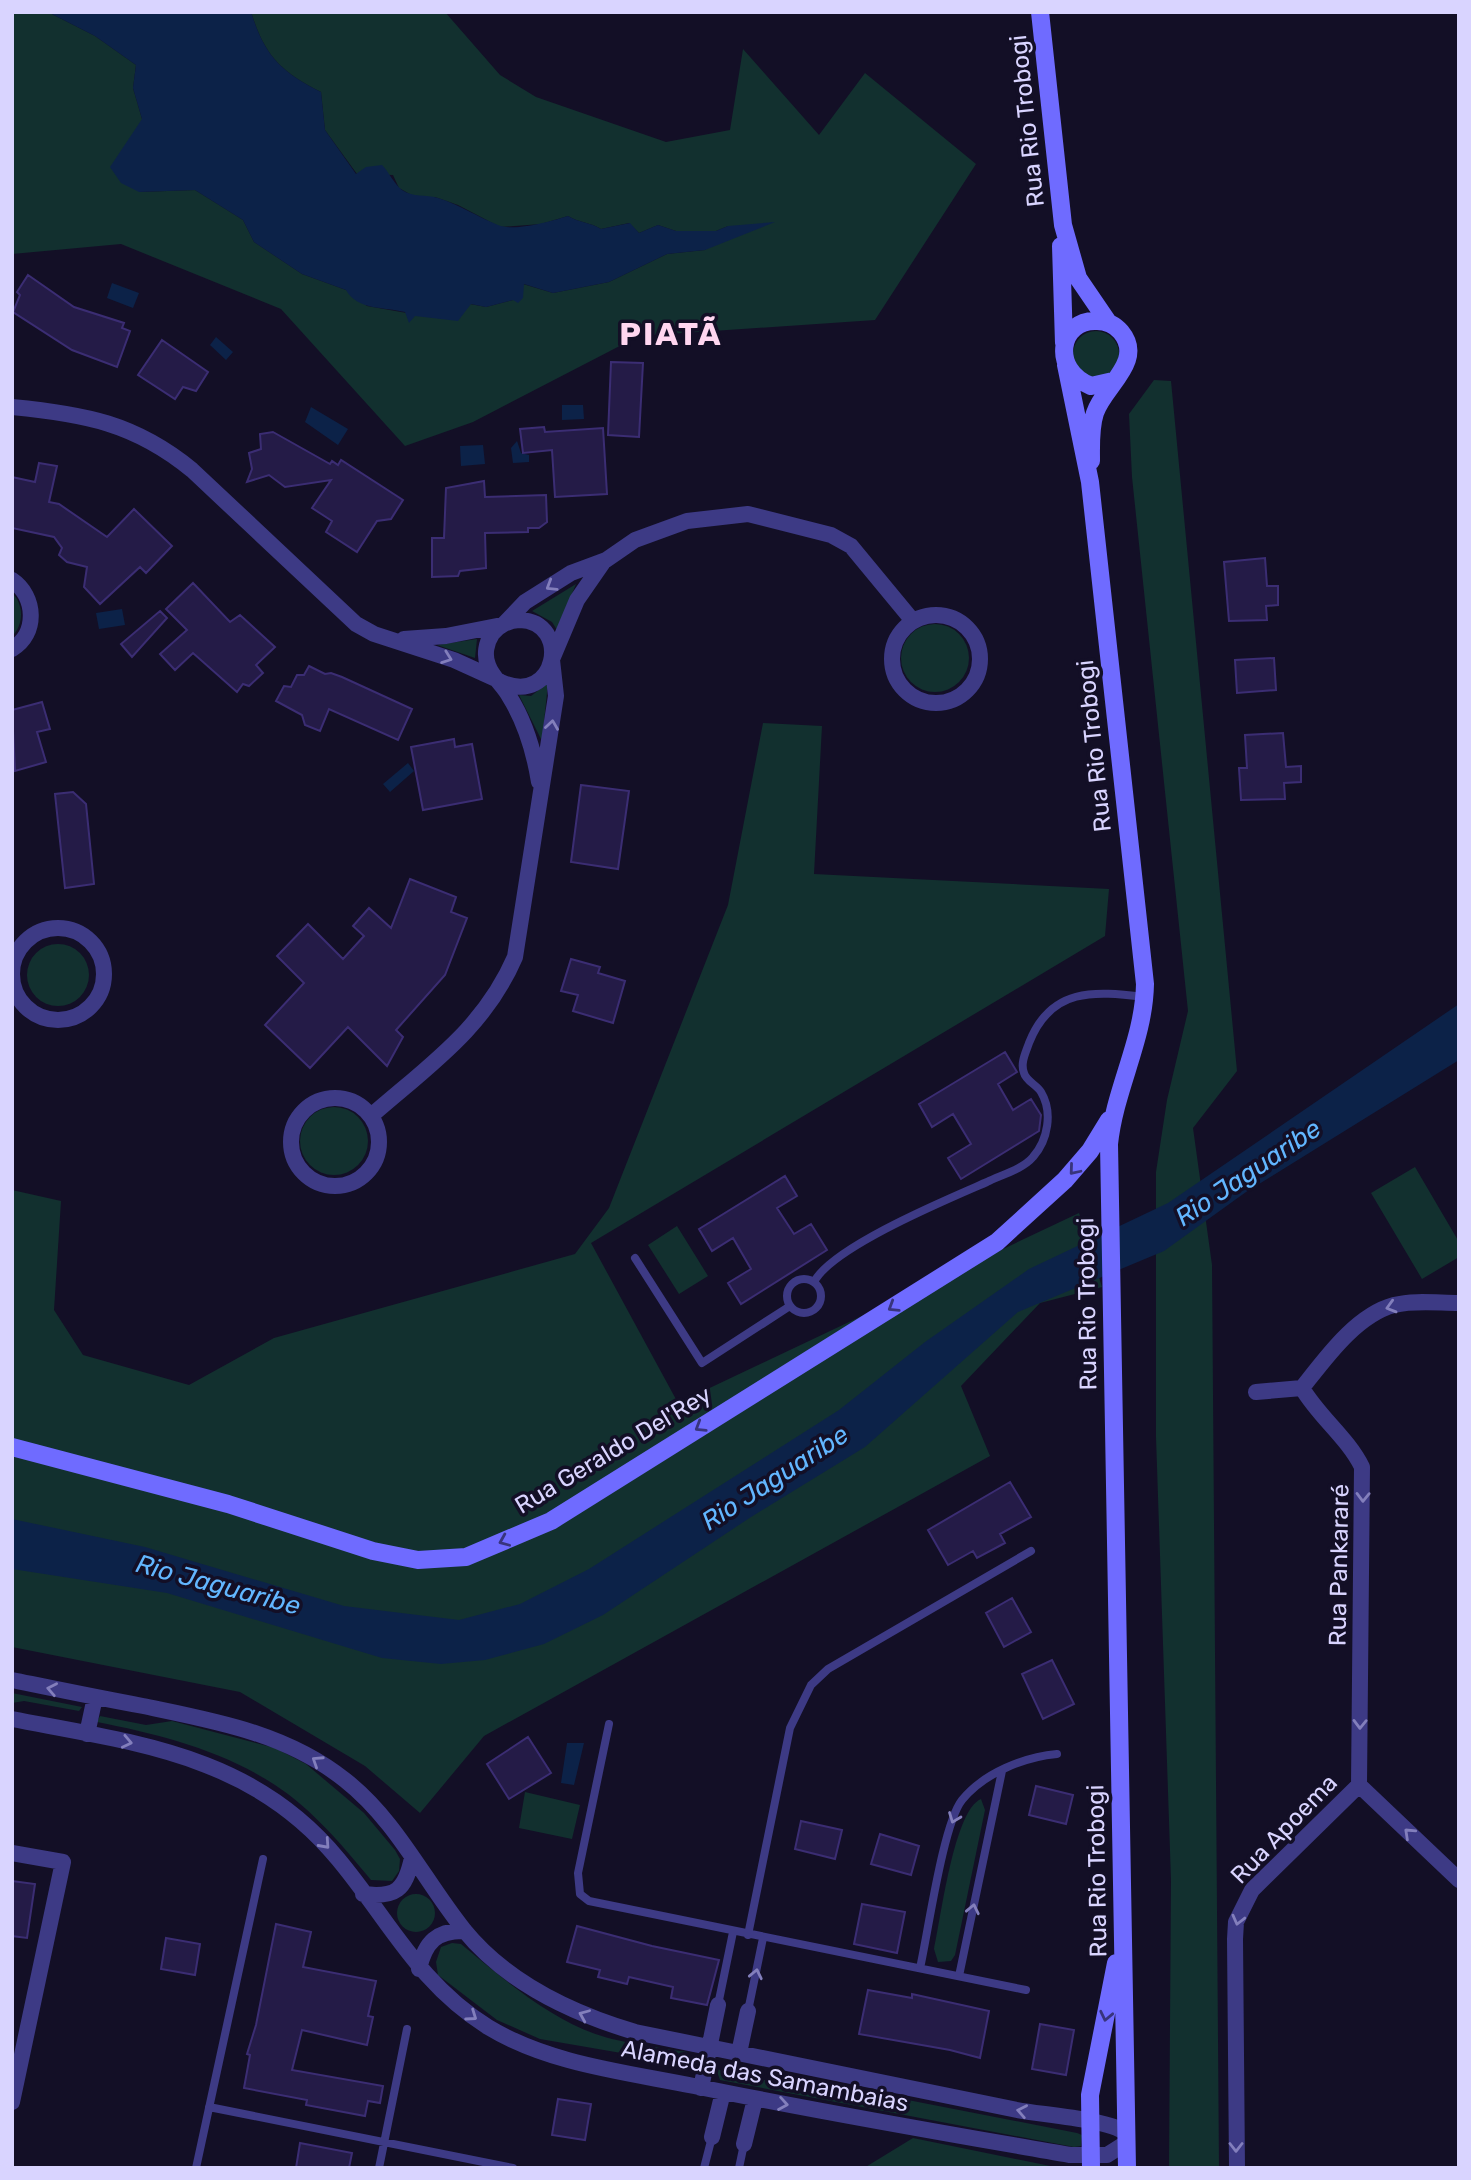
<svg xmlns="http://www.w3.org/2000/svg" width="1471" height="2180" font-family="Rubik,sans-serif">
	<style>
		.green { fill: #12302f }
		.water { fill: #0c2248 }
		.building { fill: #241b47; stroke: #3b2d73; stroke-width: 2 }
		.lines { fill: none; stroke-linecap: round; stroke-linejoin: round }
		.lane { stroke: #3d3a85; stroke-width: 8 }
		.street { stroke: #3d3a85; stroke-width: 16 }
		.secondary { stroke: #6f6bff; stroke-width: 18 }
		.oneway { stroke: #837fbc }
		.oneway2 { stroke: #38347d }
		.labels { text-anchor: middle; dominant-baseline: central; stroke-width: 7; stroke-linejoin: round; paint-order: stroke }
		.street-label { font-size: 24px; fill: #d9d4ff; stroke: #130f26 }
		.water-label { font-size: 26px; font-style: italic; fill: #62b6ff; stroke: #130f26 }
		.district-label { font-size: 32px; font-weight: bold; letter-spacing: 2px; fill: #ffd6f0; stroke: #130f26 }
	</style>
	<rect width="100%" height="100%" fill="#130f26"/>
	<path class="green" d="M12,12h36l47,24 41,29 -3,23 9,31 -3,73 56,-2 48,30 11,22 48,32 44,16 21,16 68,12 35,-14 16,3 27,-7 10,-16 30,9 56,-11 58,-28 38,-4 23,-24 -12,5h-40l-18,-6 -19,8 -10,-10 -28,6c-11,-7 -22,-6 -33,-13l-27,8 -41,3 -42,-22 -23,-8h-20l-16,-9 -6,-13 -36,-1 -32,-44 -4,-38c-41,-21 -56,-36 -70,-80h194l55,63 36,22 130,45 64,-12 13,-81 76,86 46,-62 111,91 -101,156 -236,16 -166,86 -68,24 -124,-137 -160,-65 -109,10z
		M1073 354a23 23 0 1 1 46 0a23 23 0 1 1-46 0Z
		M1154,380l17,1 66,690 -44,57 19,137 7,903h-50l2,-288 -15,-443v-265l11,-72 21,-89 -56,-534 -3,-63z
		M576,584l-19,46 -5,-8 -20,-11z
		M12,593c12,11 12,32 0,43z
		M901 658a34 34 0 1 1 68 0a34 34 0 1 1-68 0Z
		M477,639l-2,19 -38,-13z
		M548,683l-6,58 -23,-46 12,1z
		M763,723l59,3 -8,148 295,15 -4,47 -514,307 87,160 401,-190 23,74 -62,16 -79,83 29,70 -506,280 -64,77 -55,-47 -125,-74 -228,-45v-457l49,11 -7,109 29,45 106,30 85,-47 301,-84 34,-46 119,-303z
		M27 975a31 31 0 1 1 62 0a31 31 0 1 1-62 0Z
		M300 1141a34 34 0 1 1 68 0a34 34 0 1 1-68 0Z
		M1415,1167l44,75v15l-37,22 -51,-86z
		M677,1226l31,50 -29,18 -31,-49z
		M12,1693l70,14 -3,4 -55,-10 -12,2z
		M100,1716l46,9 26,-4 103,27 31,16 58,49 31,37 5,9 -1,12 -7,10 -21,-1c-28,-34 -59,-71 -96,-95 -53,-35 -117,-51 -178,-63z
		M525,1792l55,13 -8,34 -53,-11z
		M981,1799l4,11 -30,145 -4,6 -13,1 -4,-13c7,-31 20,-139 47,-150z
		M397 1913a19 19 0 1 1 38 0a19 19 0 1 1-38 0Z
		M452,1943l9,1c44,36 94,81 151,95 25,6 50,9 75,13l-2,12 -145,-25 -43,-19 -59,-45 -2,-13 5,-15z
		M716,2069l48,11 26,-3 287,56 5,2 -1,11 -7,1 -354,-67z
		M913,2138l147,30h-196z"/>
	<path class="water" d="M48,12h203c14,44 29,59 70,80l4,38 31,44 10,-7 16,-2c7,7 12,19 20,25 12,8 23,4 36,8 22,7 40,19 60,27 16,7 54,-4 70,-9 11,7 22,6 33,13l29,-6 9,10 19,-8 18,6h40l12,-5 47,-4 -70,28 -38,4 -58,28 -56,11 -29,-9 -1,14 -5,5 -5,-3 -27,7 -15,-3 -13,17 -43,-5 -6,7 -4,-11c-21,-5 -48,-2 -59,-22l-44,-16 -48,-32 -11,-22 -48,-30 -56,2 -18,-9 -11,-16 32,-48 -9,-31 3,-23 -41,-29z
		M112,283l27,10 -6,15 -26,-10z
		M216,337l17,15 -7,8 -16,-15z
		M583,405l1,14 -22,1v-15z
		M311,407l37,22 -10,16 -33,-23z
		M517,441l4,12 8,2v7l-16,1 -2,-15z
		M483,445l2,19 -24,2 -1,-20z
		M122,609l3,16 -26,4 -3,-16z
		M408,763l6,8 -24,21 -7,-8z
		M1459,1004v56l-213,132 -82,59 -146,61 -153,135 -114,70 -148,98 -59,29 -59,16 -44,4 -59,-6 -215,-65 -155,-24v-50l133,28 199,59 115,14 61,-16 69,-35 250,-159 86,-68 104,-73 139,-66z
		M567,1743h17l-10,42 -13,-2z"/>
	<path class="building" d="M28,275l46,32 50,16 -2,5 8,3 -13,36 -45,-17 -59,-38 7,-17 -3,-3z
		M162,340l46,32 -12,19 -13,-4 -8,12 -37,-24z
		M611,362l32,1 -4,74 -31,-2z
		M544,427l1,5 58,-4 4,66 -52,3 -3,-47 -29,3 -3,-24z
		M273,432l57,32 2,-3 6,4 3,-5 62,40 -12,19 -14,2 -20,31 -31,-20 6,-11 -20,-13 19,-28 -46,7 -16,-12 -22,7 5,-13 -3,-16 12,-4 -1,-15z
		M39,463l18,3 -8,36 10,2 48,33 27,-28 38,37 -26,27 -6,-6 -40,37 -16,-17 3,-20 -20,-5 -8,-7 3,-7 -8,-11 -42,-9v-51l23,5z
		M484,481l1,16 61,-2 1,27 -8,6h-11v4l-43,1 1,35 -26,3 -2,5 -26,1v-39h12l2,-50z
		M1265,558l2,28h11v19l-12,1 1,14 -38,1 -5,-59z
		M193,583l37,39 10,-7 35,32 -19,18 7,8 -14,13 -6,-2 -6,8 -44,-39 -18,17 -15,-16 27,-24 -21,-21z
		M160,611l7,7 -35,39 -11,-13z
		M1274,658l2,32 -39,3 -2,-33z
		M309,666l16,8 6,-1 11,4 70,32 -14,31 -69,-31 -9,22 -15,-6 -3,-10 -26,-14 8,-15 7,1 6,-12h7z
		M42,702l8,27 -13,3 9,30 -31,9 -3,-61z
		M1283,733l3,34 15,-1v16l-17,1 1,16 -44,1 -2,-32h8l-2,-33z
		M454,739l1,8 17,-3 10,55 -59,11 -12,-63z
		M581,785l48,6 -11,78 -47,-7z
		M73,792l13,12 8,80 -29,4 -10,-94z
		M410,879l46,18 -5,15 16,6 -22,57 -49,55 7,7 -16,29 -39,-39 -38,41 -45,-43 39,-42 -27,-27 31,-32 35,35 21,-23 -11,-10 16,-18 22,20z
		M571,959l29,8 -2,6 27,8 -12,42 -40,-12 5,-16 -17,-4z
		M1005,1052l12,20 -19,12 15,26 18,-11 10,16 -2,16 -78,48 -13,-21 23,-14 -18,-30 -21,13 -13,-23z
		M785,1176l12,20 -20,12 17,26 17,-10 16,26 -86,54 -13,-21 23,-14 -18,-31 -21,13 -13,-22z
		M1010,1482l21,35 -31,17 5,9 -28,15 -4,-7 -25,14 -20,-35z
		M1012,1598l19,34 -27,15 -18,-34z
		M1052,1660l22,44 -31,15 -21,-45z
		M528,1737l23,36 -42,26 -22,-35z
		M1036,1786l37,9 -7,29 -37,-9z
		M801,1821l41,9 -7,29 -40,-10z
		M880,1834l39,12 -8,29 -40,-11z
		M12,1881l23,3 -8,54 -15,-2z
		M862,1904l43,8 -8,41 -43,-9z
		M276,1924l35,8 -8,35 73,14 -8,35 5,1 -6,28 -65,-15 -10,40 91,16 -3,17 -12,-2 -3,15 -59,-11 1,-5 -63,-12 6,-33 -3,-1 9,-29z
		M577,1926l75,20 67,14 -12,45 -36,-7 2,-11 -44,-10 -2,7 -29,-7 2,-7 -33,-8z
		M166,1938l34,6 -5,31 -34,-6z
		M868,1990l44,8v-4l77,17 -9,47 -30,-8 -91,-16z
		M1040,2024l34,6 -8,45 -34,-6z
		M558,2099l33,5 -6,36 -33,-5z
		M300,2143l52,10 -3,15h-53z"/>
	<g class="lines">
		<path class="lane" d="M635,1258l67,105 88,-57
			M787 1296a17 17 0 1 1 34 0a17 17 0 1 1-34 0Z
			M814,1282c18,-35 134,-83 173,-100 14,-7 36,-13 46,-25 15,-17 20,-45 8,-65 -4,-7 -15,-11 -17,-19 -4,-10 2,-21 5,-30 22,-56 65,-52 116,-46
			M609,1724l-31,149 2,21 9,7 437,89
			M748,1935l42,-207 21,-43 17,-16 203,-118
			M920,1968c8,-35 23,-144 42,-168 22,-27 62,-43 95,-46
			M959,1976l43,-205
			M718,2005l15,-73
			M748,2011l15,-73
			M209,2107l304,61
			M196,2168l67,-309
			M379,2168l28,-139
			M704,2168l8,-31
			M739,2168l5,-24"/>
		<path class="street" d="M12,407c72,7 123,16 180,63l164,154 18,10 80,26 44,20
			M12,580c24,16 26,54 0,69
			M892 659a44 44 0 1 1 88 0a44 44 0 1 1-88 0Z
			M504,624l21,-22 46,-29 35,-13 29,-20 52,-19 61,-7 83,21 20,11 62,75
			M404,639l42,-3 56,-11
			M553,657l24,-57 27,-39
			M501,682c56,25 71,-60 19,-62 -11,0 -22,6 -28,14 -6,9 -8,21 -4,31 4,12 15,20 21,31 17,27 25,55 30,86
			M12 974a46 46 0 1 1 92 0a46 46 0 1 1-92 0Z
			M291 1142a44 44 0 1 1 88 0a44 44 0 1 1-88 0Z
			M371,1116c57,-50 113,-87 144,-159l41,-261 -4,-36
			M1256,1392l46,-4
			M12,1680c44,9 87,18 131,26 72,15 143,27 202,74 51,40 79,100 119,150 43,53 107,83 171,102 128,25 255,53 382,78 27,5 91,9 109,23
			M12,1719c124,24 241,36 326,140 51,61 80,124 150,168 61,37 137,45 206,59 125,26 250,47 376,69h37l19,-12
			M87,1734l8,-37
			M1359,1785l3,-318c-15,-30 -43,-50 -60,-79 23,-29 54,-73 92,-83 20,-5 44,-2 65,-2
			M12,1853l51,9 -51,240
			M363,1894c33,4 42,-4 49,-36
			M419,1969c6,-27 18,-39 46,-38
			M739,2053l9,-42
			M701,2088l17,-83
			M712,2137l11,-45
			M744,2144l11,-45
			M1237,2168l-2,-229 1,-17 16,-32 107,-105 100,95"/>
		<path class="secondary" d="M1040,12l23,213 15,53 30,44
			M1061,246l3,97
			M1066,365l24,117 55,502c-1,56 -30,104 -36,160l18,1024
			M1091,461c0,-16 -1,-33 4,-48 9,-27 50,-52 26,-81 -6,-7 -15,-11 -24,-11 -38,-2 -47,49 -6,65l22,-5
			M12,1447l216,57 145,47 45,9 48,-3 85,-36 446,-279 68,-62 25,-29 19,-31
			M1091,2168l-1,-73 26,-132"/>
	</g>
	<defs><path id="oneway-chevron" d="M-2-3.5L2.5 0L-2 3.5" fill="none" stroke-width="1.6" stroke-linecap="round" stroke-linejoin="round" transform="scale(1.75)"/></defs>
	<g class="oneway">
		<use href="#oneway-chevron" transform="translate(551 586) rotate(148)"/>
		<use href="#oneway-chevron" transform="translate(447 658) rotate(20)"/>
		<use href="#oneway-chevron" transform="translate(552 725) rotate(-82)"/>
		<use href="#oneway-chevron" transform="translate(1391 1307) rotate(164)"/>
		<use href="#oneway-chevron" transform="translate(1363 1497) rotate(91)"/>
		<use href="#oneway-chevron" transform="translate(52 1689) rotate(-169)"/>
		<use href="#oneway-chevron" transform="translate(1360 1724) rotate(91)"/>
		<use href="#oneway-chevron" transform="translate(127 1742) rotate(12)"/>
		<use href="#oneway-chevron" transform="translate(317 1761) rotate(-147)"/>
		<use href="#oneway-chevron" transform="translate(954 1818) rotate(111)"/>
		<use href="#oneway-chevron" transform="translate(1409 1833) rotate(-137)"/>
		<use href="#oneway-chevron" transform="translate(325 1844) rotate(48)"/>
		<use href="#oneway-chevron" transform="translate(973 1909) rotate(-78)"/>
		<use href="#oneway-chevron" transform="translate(1238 1920) rotate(104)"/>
		<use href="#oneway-chevron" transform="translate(756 1974) rotate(-78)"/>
		<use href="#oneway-chevron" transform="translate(584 2015) rotate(-157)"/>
		<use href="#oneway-chevron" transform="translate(472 2016) rotate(35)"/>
		<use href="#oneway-chevron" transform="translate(783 2104) rotate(10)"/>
		<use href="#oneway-chevron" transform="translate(1022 2111) rotate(-169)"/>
		<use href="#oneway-chevron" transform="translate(1236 2147) rotate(90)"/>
	</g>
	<g class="oneway2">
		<use href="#oneway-chevron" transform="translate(1074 1170) rotate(130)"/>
		<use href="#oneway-chevron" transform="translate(893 1307) rotate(148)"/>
		<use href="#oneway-chevron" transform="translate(700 1427) rotate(148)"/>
		<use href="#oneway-chevron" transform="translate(504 1541) rotate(157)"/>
		<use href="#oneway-chevron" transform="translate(1106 2016) rotate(102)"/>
	</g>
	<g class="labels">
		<g class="street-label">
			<text transform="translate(1027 121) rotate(-96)">Rua Rio Trobogi</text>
			<text transform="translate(1094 746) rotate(-96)">Rua Rio Trobogi</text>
			<text transform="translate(1087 1304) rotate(-91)">Rua Rio Trobogi</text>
			<text transform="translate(613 1450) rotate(-31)">Rua Geraldo Del'Rey</text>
			<text transform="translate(1339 1565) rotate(-89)">Rua Pankararé</text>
			<text transform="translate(1284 1829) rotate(-46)">Rua Apoema</text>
			<text transform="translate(1097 1871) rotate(-91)">Rua Rio Trobogi</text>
			<text transform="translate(765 2076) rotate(11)">Alameda das Samambaias</text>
		</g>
		<g class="water-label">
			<text transform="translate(1248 1173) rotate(-34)">Rio Jaguaribe</text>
			<text transform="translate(775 1478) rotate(-33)">Rio Jaguaribe</text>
			<text transform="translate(218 1585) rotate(15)">Rio Jaguaribe</text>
		</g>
		<g class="district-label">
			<text x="671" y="334">PIATÃ</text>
		</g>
	</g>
	<rect width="1471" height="2180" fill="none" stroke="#d9d4ff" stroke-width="28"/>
</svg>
